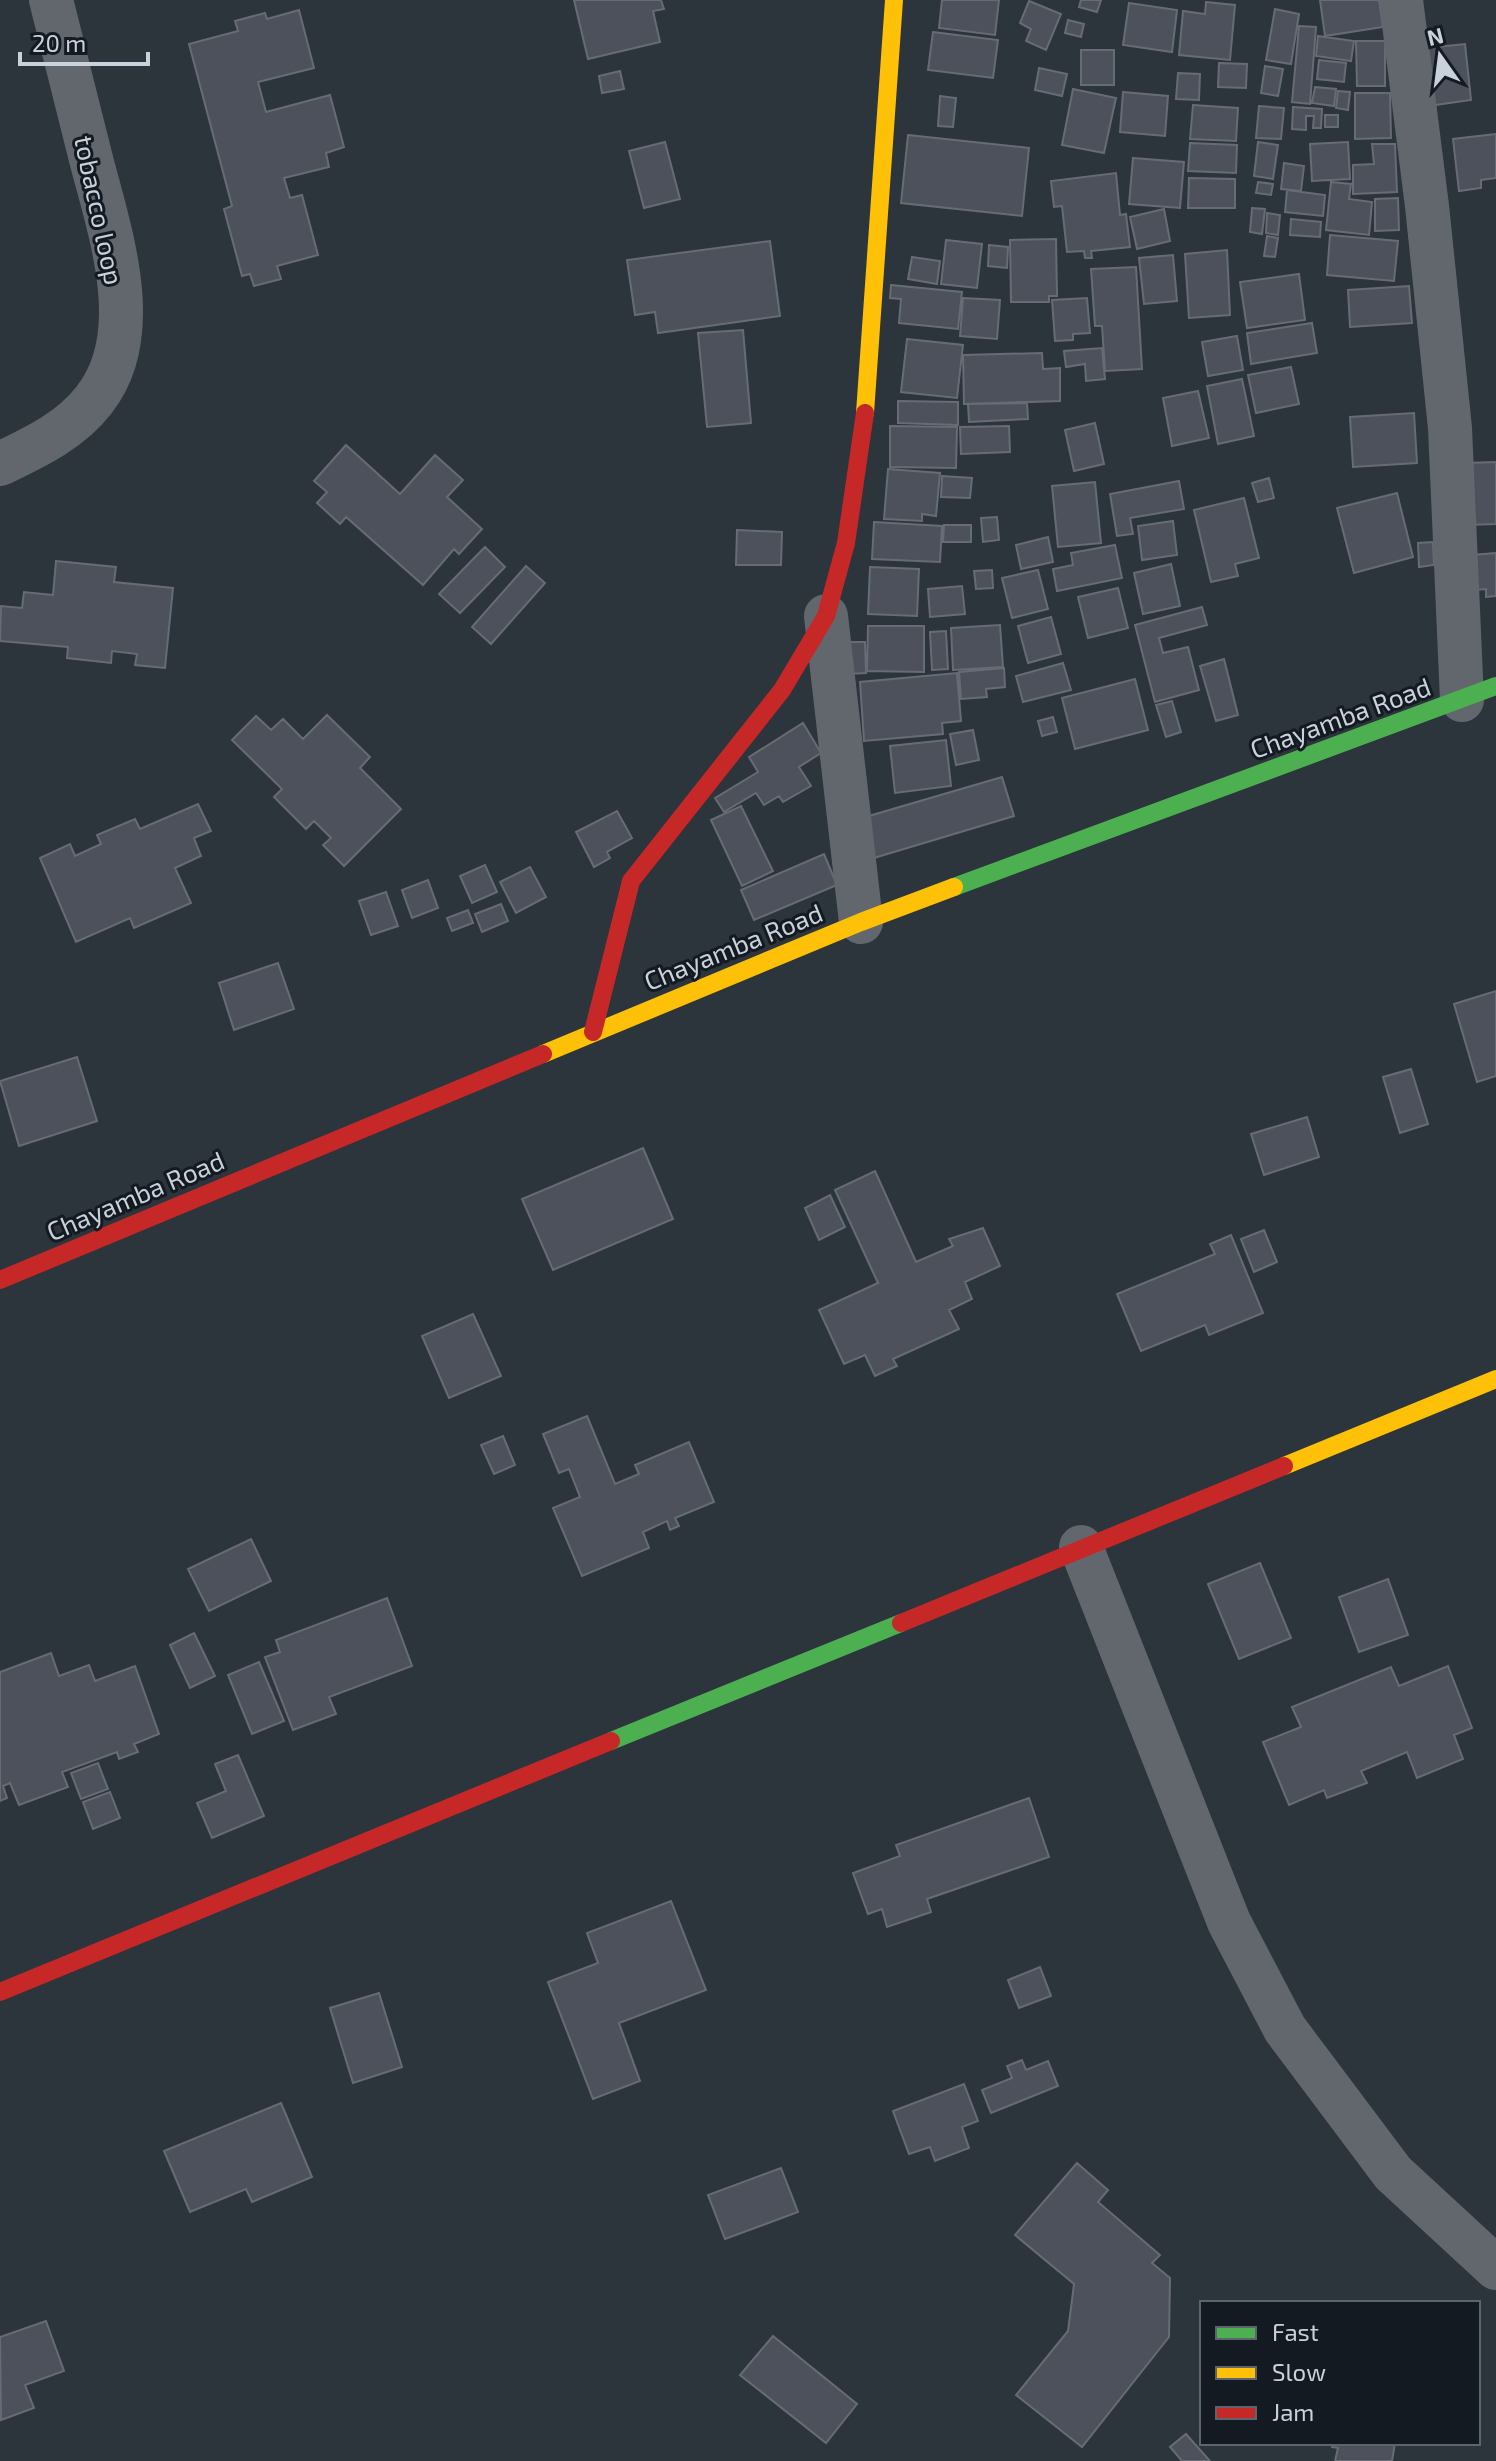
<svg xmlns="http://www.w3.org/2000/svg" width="1496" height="2461" font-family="'Exo 2',sans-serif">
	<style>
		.building { fill: #4d515c; stroke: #676c74; stroke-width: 2 }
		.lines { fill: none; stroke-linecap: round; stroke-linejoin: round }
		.street { stroke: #61676d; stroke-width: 44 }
		.fast { stroke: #4caf50; stroke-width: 18 }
		.slow { stroke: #ffc107; stroke-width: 18 }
		.jam { stroke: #c62828; stroke-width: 18 }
		.labels { text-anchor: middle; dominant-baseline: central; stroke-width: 6; stroke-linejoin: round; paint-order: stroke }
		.street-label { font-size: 26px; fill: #c9d2dc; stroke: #141a21 }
	</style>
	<rect width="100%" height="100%" fill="#2c343c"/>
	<path class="building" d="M574,0h87l3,9 -11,2 7,31 -72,17z
		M942,0h57l-4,35 -56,-7z
		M1081,0h20l-4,12 -18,-5z
		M1320,0h59l4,27 -58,9z
		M1029,1l32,13 -15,36 -20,-9 5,-12 -11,-6z
		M1206,2l29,3 -5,55 -51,-5 4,-44 22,3z
		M1129,3l48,7 -5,42 -49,-7z
		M1275,9l24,5 -8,50 -25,-4z
		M299,10l15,58 -56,14 8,30 64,-17 14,52 -18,6 3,14 -45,11 6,20 12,-3 16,60 -41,11 4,13 -27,7 -4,-12 -8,2 -18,-67 8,-3 -43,-162 49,-13 -3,-10 30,-8 2,6z
		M1068,20l16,4 -3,13 -16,-4z
		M1299,26l17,1 -6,77 -18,-2z
		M933,32l65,8 -5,38 -65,-8z
		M1318,36l36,5 -3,20 -35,-5z
		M1356,41h29v45h-28z
		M1465,44l6,56 -36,5 -7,-57z
		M1081,50h33v35h-33z
		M1319,60l27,3 -2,19 -27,-3z
		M1219,63l28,1 -1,24 -28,-1z
		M1265,66l18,3 -5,27 -17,-3z
		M1039,68l28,6 -5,22 -27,-6z
		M620,71l4,18 -22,4 -3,-17z
		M1178,73l22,1 -1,26 -23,-1z
		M1315,87l21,2 -2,17 -22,-3z
		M1073,89l43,9 -12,55 -42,-8z
		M1338,91l12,1 -2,18 -12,-2z
		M1123,92l45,4 -3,40 -45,-4z
		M1355,93h35l1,45 -36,1z
		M940,96l16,2 -3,29 -15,-1z
		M1193,105l45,3 -2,33 -46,-2z
		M1259,106l25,2 -3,31 -25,-1z
		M1293,107l29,2 -1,19h-8l1,-12h-8v14l-14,-1z
		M1325,115h13v12h-13z
		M1496,134v44l-15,2v8l-22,3 -6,-52z
		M908,135l121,13 -7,68 -121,-13z
		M665,142l15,57 -36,9 -15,-57z
		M1258,142l20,3 -5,34 -19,-3z
		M1348,142l2,37 -38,2 -2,-37z
		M1190,143l47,2 -1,28 -48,-2z
		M1372,144h23l2,48 -44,2v-29l21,-1z
		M1133,158l51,4 -4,46 -51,-4z
		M1284,163l20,3 -3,25 -20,-2z
		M1116,173l4,42 6,-1 4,33 -39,4 1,7h-7l-1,-7 -17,1 -5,-46 -8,1 -3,-26z
		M1189,178l46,1v29h-47z
		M1258,182l15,2 -2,11 -15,-2z
		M1331,182l20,2 -2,15 23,3 -3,33 -43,-5z
		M1287,190l38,5 -2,21 -38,-4z
		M1398,198l1,32 -24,1v-32z
		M1252,208l13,1 -3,25 -12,-2z
		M1164,209l6,32 -33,8 -7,-32z
		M1267,213l13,2 -2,20 -12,-2z
		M1291,219l30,3 -1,15 -30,-2z
		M1330,235l68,6 -4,40 -67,-6z
		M1267,236l11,2 -3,19 -11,-1z
		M1056,239l1,57h-8v6h-38l-1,-62z
		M946,240l36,4 -5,44 -36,-4z
		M770,241l10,75 -122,17 -3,-21 -20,3 -8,-55z
		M989,245l19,2 -1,21 -19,-2z
		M1227,250l3,65 -41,3 -4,-64z
		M1173,255l4,46 -33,3 -5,-46z
		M912,257l28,4 -3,23 -29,-5z
		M1136,267l6,102 -37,2 -3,-45h-7l-4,-57z
		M1299,274l6,46 -58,8 -7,-46z
		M891,285l71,7 -4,37 -59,-6 2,-24 -11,-1z
		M1409,286l3,37 -62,4 -2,-37z
		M963,298l37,2 -3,39 -37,-3z
		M1087,298l3,35 -17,1v6l-18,1 -3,-41z
		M1312,323l5,30 -66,11 -4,-31z
		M743,330l8,93 -44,4 -9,-94z
		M1237,336l6,34 -35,6 -6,-34z
		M907,339l56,6 -6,53 -56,-6z
		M1102,348l3,31 -19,2 -1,-17 -19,3 -2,-16z
		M1042,353l1,16 17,-1v33l-96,3 -1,-49z
		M1291,367l8,37 -43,9 -8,-38z
		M1242,379l12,57 -36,8 -11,-58z
		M1198,391l11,47 -37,8 -9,-48z
		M898,401l60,1v23l-60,-2z
		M1027,403l1,16 -59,3 -1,-18z
		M1414,413l3,50 -64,4 -3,-50z
		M1095,423l9,41 -30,7 -9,-41z
		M890,426l67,1 -1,41 -66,-1z
		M1009,426l1,26 -49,2 -1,-27z
		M346,445l54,49 35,-39 28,25 -16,17 35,32 -23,25 -5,-5 -31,36 -77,-68 -6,7 -23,-21 10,-11 -13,-11z
		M1496,462v62l-28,1 -3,-62z
		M888,469l52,4 -4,43 -14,-2v7l-38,-2z
		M942,476l30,2 -2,20 -29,-1z
		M1269,478l5,20 -16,4 -6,-19z
		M1179,481l5,28 -54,9 3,16 -16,2 -7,-42z
		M1095,482l6,61 -43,4 -6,-61z
		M1397,493l16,64 -59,16 -17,-65z
		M1244,498l15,60 -24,6 3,12 -27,6 -17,-72z
		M997,517l2,23 -16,2 -2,-24z
		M1173,521l4,34 -35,5 -4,-34z
		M874,522l68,4 -2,36 -68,-3z
		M944,525h27v17h-28z
		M737,530l45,2 -1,33h-45z
		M1048,537l5,25 -32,7 -5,-24z
		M1433,542l1,23 -15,2 -1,-24z
		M1115,545l7,33 -65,13 -4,-22 20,-4 -2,-12z
		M485,547l20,20 -45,46 -21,-19z
		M1496,553v43l-10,1v-8l-10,1 -4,-35z
		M56,561l60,6 -2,15 59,6 -8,80 -30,-3 2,-11 -25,-3 -1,12 -44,-5 1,-11 -68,-6 1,-35 21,2 2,-16 29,3z
		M1171,564l9,42 -37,8 -9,-41z
		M526,566l19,17 -54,61 -19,-17z
		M870,567l49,2 -2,47 -49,-2z
		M992,570l1,18 -17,1 -2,-18z
		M1038,570l10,39 -36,9 -10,-40z
		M962,586l3,28 -35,3 -2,-28z
		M1118,588l10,40 -40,10 -10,-41z
		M1202,607l5,18 -48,13 4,15 25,-6 11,43 -44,12 -20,-77z
		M1051,617l10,37 -33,9 -10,-37z
		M1000,625l3,42 -50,3 -2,-42z
		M868,626h56v46l-57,-1z
		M946,631l2,38 -16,1 -2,-38z
		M848,642h17l1,31 -18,1z
		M1224,659l14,56 -22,6 -16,-55z
		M1063,663l8,27 -48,12 -7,-26z
		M1004,668l1,19 -19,2 1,8 -26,2 -2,-27z
		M957,673l4,48 -19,2 1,11 -79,7 -4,-59z
		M1135,679l13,51 -73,19 -13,-51z
		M1172,701l9,31 -15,5 -10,-32z
		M327,715l43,42 -10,11 41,41 -57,57 -21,-21 8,-7 -17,-17 -8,8 -32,-32 8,-8 -50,-49 24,-24 15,14 12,-11 20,20z
		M1053,717l4,15 -15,4 -4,-15z
		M803,723l18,30 -22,14 12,19 -28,16 -4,-6 -15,9 -8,-12 -32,19 -9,-14 43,-26 -9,-15z
		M973,730l6,30 -23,5 -6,-31z
		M946,740l5,46 -56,7 -5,-47z
		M1002,777l12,39 -140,42 -12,-40z
		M198,804l13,27 -17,7 7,18 -26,12 16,35 -57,25 -4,-10 -54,24 -36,-84 30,-14 5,12 26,-12 -4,-9 38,-16 5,10z
		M741,806l32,65 -31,15 -31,-66z
		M617,811l15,27 -25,14 3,6 -16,9 -18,-35z
		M824,854l13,31 -83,35 -13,-30z
		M485,865l12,27 -25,11 -12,-27z
		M530,867l16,30 -30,16 -16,-31z
		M428,880l10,28 -26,10 -10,-28z
		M386,892l12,34 -27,9 -12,-34z
		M501,904l7,17 -26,11 -7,-18z
		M468,910l5,13 -21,8 -5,-13z
		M278,963l16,46 -60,21 -15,-47z
		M1496,991v85l-19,6 -23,-78z
		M77,1057l20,64 -78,25 -19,-65z
		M1411,1069l17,55 -28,9 -17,-56z
		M1307,1117l12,40 -55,18 -13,-41z
		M643,1148l30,71 -120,51 -31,-71z
		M875,1171l41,91 37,-16 -4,-7 34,-11 17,38 -35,16 7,17 -23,11 10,19 -66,30 4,7 -22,10 -10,-21 -21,9 -25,-54 59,-27 -43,-93z
		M830,1195l15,32 -26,13 -14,-32z
		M1264,1230l13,32 -23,10 -13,-33z
		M1231,1235l32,78 -54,22 -4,-10 -64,26 -24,-57 98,-40 -5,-10z
		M473,1314l28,62 -52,22 -27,-62z
		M587,1416l28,68 24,-10 -4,-9 54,-23 25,60 -39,16 4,8 -9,4 -3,-9 -24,11 6,16 -67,28 -29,-68 27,-11 -11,-28 -10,4 -16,-39z
		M503,1436l12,29 -21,9 -13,-29z
		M251,1539l20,42 -62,30 -21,-42z
		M1260,1563l31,75 -52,21 -31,-75z
		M1388,1579l20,56 -49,17 -20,-55z
		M387,1598l25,68 -83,31 7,17 -43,16 -28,-73 15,-5 -4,-12z
		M194,1633l21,43 -25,12 -20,-43z
		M51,1653l8,23 30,-11 6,16 40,-15 24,68 -25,10 4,8 -19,7 -2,-7 -55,20 6,15 -49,18 -9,-22 -7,3 4,12 -7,3v-129z
		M259,1662l25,59 -32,13 -24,-59z
		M1448,1666l24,62 -18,7 9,24 -46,19 -10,-26 -46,19 6,12 -40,15 -3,-8 -35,15 -26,-63 38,-15 -9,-20 99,-40 8,19z
		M238,1755l26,61 -52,22 -15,-35 29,-12 -11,-27z
		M98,1763l10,26 -27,10 -10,-26z
		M110,1792l10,26 -27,11 -10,-27z
		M1029,1798l20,59 -122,42 4,13 -44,15 -5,-18 -14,5 -15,-41 47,-17 -4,-11z
		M671,1901l35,89 -87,33 21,58 -47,18 -45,-117 50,-19 -11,-30z
		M1040,1967l11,29 -32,12 -11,-28z
		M379,1993l23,74 -49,16 -23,-75z
		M1022,2060l4,10 22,-9 10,25 -67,27 -9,-23 30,-12 -5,-12z
		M964,2084l14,37 -16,6 7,21 -34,13 -5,-14 -21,7 -16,-43z
		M281,2103l31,74 -60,25 -6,-13 -56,23 -26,-61z
		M1077,2163l31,27 -10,12 62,53 -8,8 18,15 -1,59 -87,110 -66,-52 52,-64 6,-47 -59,-49z
		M781,2168l17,44 -73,27 -17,-44z
		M46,2321l18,50 -39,14 9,23 -33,12 -1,-83z
		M773,2336l84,68 -31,39 -86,-68z
		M1186,2434l24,27h-28l-12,-14z
		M1333,2443h62l-3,18h-57l3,-13 -6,-1z"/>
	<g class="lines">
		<path class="street" d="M1401,0l26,206 23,222 12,272
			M0,464c35,-17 70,-33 94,-64 55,-69 12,-178 -6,-253 -12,-49 -25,-98 -37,-147
			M826,616l35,306
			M1081,1547l148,375 56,107 108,144 103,95"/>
		<path class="fast" d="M954,887l542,-201
			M611,1741l290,-118"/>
		<path class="slow" d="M865,413l29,-413
			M543,1054l318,-132 93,-35
			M1284,1466l212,-87"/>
		<path class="jam" d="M593,1032l38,-151 151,-191 44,-74 20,-73 19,-130
			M0,1280l543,-226
			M901,1623l383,-157
			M0,1992l611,-251"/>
	</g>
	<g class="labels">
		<g class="street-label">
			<text transform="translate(100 210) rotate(78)">tobacco loop</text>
			<text transform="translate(1340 717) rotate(-20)">Chayamba Road</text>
			<text transform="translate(733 946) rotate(-22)">Chayamba Road</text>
			<text transform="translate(135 1195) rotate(-23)">Chayamba Road</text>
		</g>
	</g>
	<rect x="1200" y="2301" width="280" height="144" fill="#141a21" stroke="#5c646c" stroke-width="2"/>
	<rect x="1216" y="2327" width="40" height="12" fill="#4caf50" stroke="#5c646c" stroke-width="2"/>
	<text x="1272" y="2341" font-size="24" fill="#c9d2dc">Fast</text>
	<rect x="1216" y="2367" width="40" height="12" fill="#ffc107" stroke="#5c646c" stroke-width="2"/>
	<text x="1272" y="2381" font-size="24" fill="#c9d2dc">Slow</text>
	<rect x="1216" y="2407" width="40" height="12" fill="#c62828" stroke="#5c646c" stroke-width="2"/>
	<text x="1272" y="2421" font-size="24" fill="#c9d2dc">Jam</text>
	<g transform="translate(1440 56) rotate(346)" stroke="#141a21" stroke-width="6" paint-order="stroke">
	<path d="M0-6L14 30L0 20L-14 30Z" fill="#c9d2dc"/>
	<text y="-12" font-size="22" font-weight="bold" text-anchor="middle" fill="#c9d2dc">N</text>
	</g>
	<path d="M20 52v12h128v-12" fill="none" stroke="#c9d2dc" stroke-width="4"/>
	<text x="32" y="52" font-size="24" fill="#c9d2dc" stroke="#141a21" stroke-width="6" paint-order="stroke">20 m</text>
</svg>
